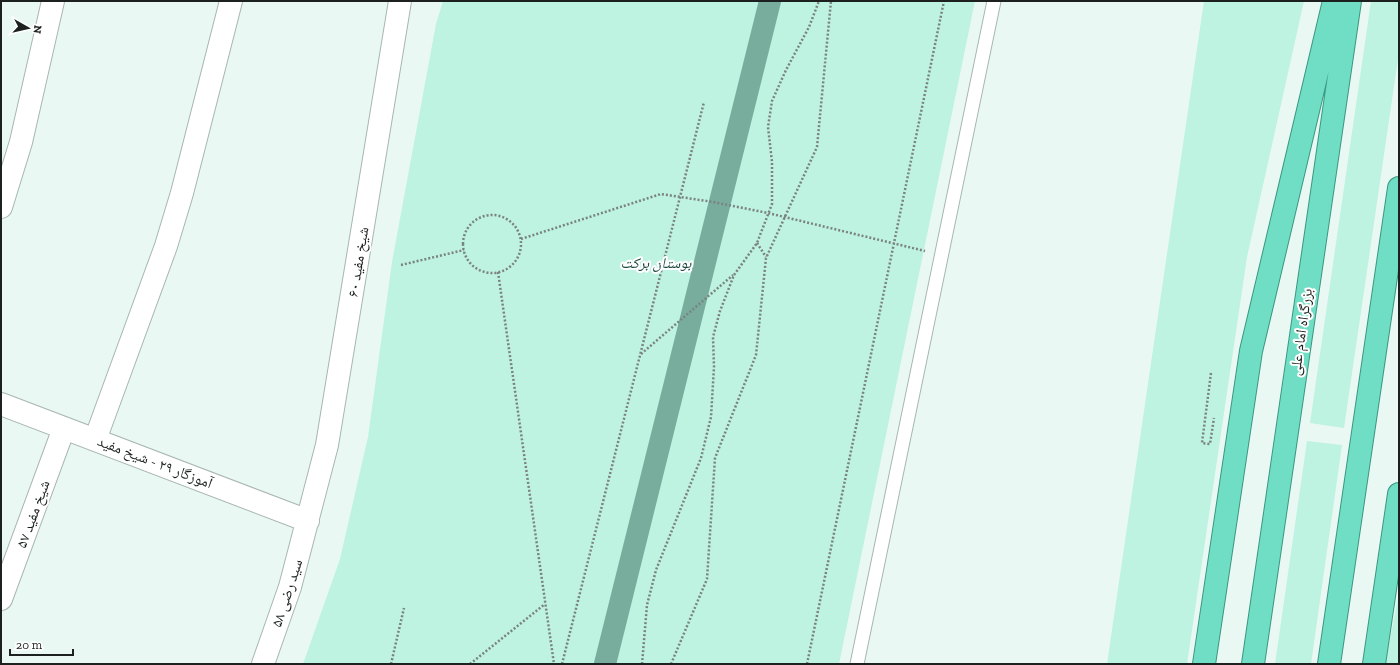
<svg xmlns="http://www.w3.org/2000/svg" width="1400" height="665" font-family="'Zilla Slab','Noto Naskh Arabic',serif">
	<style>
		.green { fill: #bef2e1 }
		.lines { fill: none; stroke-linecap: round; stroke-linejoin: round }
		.canal { stroke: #78ad9d; stroke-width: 22 }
		.service-casing { stroke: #a8b6b1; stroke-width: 15 }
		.minor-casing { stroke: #a8b6b1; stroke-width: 24 }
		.trunk-casing { stroke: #3b9780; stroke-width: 24 }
		.path { stroke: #7a837f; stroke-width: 2.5; stroke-dasharray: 2 2; stroke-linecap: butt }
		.service { stroke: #fff; stroke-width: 13 }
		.minor { stroke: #fff; stroke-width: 22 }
		.trunk { stroke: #70dec4; stroke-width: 22 }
		.labels { text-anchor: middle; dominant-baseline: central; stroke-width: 4; stroke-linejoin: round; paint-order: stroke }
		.street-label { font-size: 15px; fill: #1c211f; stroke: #fff }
		.park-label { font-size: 15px; font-style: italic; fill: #1a493d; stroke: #fff }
	</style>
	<rect width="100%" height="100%" fill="#eaf8f3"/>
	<path class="green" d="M443,1h532l-136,663h-536l37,-105 28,-122 24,-175 44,-238z
		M1204,1h100l-57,256 -60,407h-80z
		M1371,1h28v51l-55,376 -34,-5z
		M1307,441l35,4 -31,219h-36z
		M1399,593v71h-14z"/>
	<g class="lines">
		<path class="canal" d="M605,664l165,-663"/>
		<defs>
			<path id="service" d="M857,664l137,-663"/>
			<path id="minor" d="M1,207l20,-65 32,-141
				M1,404l307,117
				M95,440l71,-194 16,-53 49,-192
				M1,599l63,-171
				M263,664l27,-77 37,-142 73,-444"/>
			<path id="trunk" d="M1204,664l47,-313 83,-350
				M1253,664l97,-663
				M1329,664l70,-476
				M1374,664l25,-170"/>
		</defs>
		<use href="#service" class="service-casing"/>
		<use href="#minor" class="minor-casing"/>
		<use href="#trunk" class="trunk-casing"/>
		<path class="path" d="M463 244a29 29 0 1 1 58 0a29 29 0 1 1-58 0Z
			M521,239l140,-45 52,8 55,11 157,38
			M757,243l9,14
			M401,265l63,-15
			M498,272l56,392
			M641,354l92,-79
			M1211,373l-9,70 8,1 4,-26
			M391,664l13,-56
			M470,664l75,-60
			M562,664l142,-562
			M642,664l5,-59 9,-35 45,-112 10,-41 3,-50 -1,-30 7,-26 14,-36 23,-32 15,-39v-42l-4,-35 4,-26 14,-31 23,-43 10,-26
			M671,664l36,-85 8,-121 41,-103 10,-97 51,-111 14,-146
			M807,664l137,-663"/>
		<use href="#service" class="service"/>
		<use href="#minor" class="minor"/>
		<use href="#trunk" class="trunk"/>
	</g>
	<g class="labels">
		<g class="street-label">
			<text transform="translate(358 262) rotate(-81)">شیخ مفید ۶۰</text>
			<text transform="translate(1301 332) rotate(-82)">بزرگراه امام علی</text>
			<text transform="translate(155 462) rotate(21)">آموزگار ۲۹ - شیخ مفید</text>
			<text transform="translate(33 514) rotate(-70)">شیخ مفید ۵۷</text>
			<text transform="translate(287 593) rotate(-72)">سید رضی ۵۸</text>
		</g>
		<g class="park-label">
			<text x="656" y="263">بوستان برکت</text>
		</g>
	</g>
	<rect width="1400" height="665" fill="none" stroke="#1c211f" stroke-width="4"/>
	<g transform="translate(28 28) rotate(98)" stroke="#ffffff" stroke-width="3" paint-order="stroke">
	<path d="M0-3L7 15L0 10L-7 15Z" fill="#1c211f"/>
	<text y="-6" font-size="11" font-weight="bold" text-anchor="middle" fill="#1c211f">N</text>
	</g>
	<path d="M10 649v6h63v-6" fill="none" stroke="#1c211f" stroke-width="2"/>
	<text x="16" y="649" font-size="12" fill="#1c211f" stroke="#ffffff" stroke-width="3" paint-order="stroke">20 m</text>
</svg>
